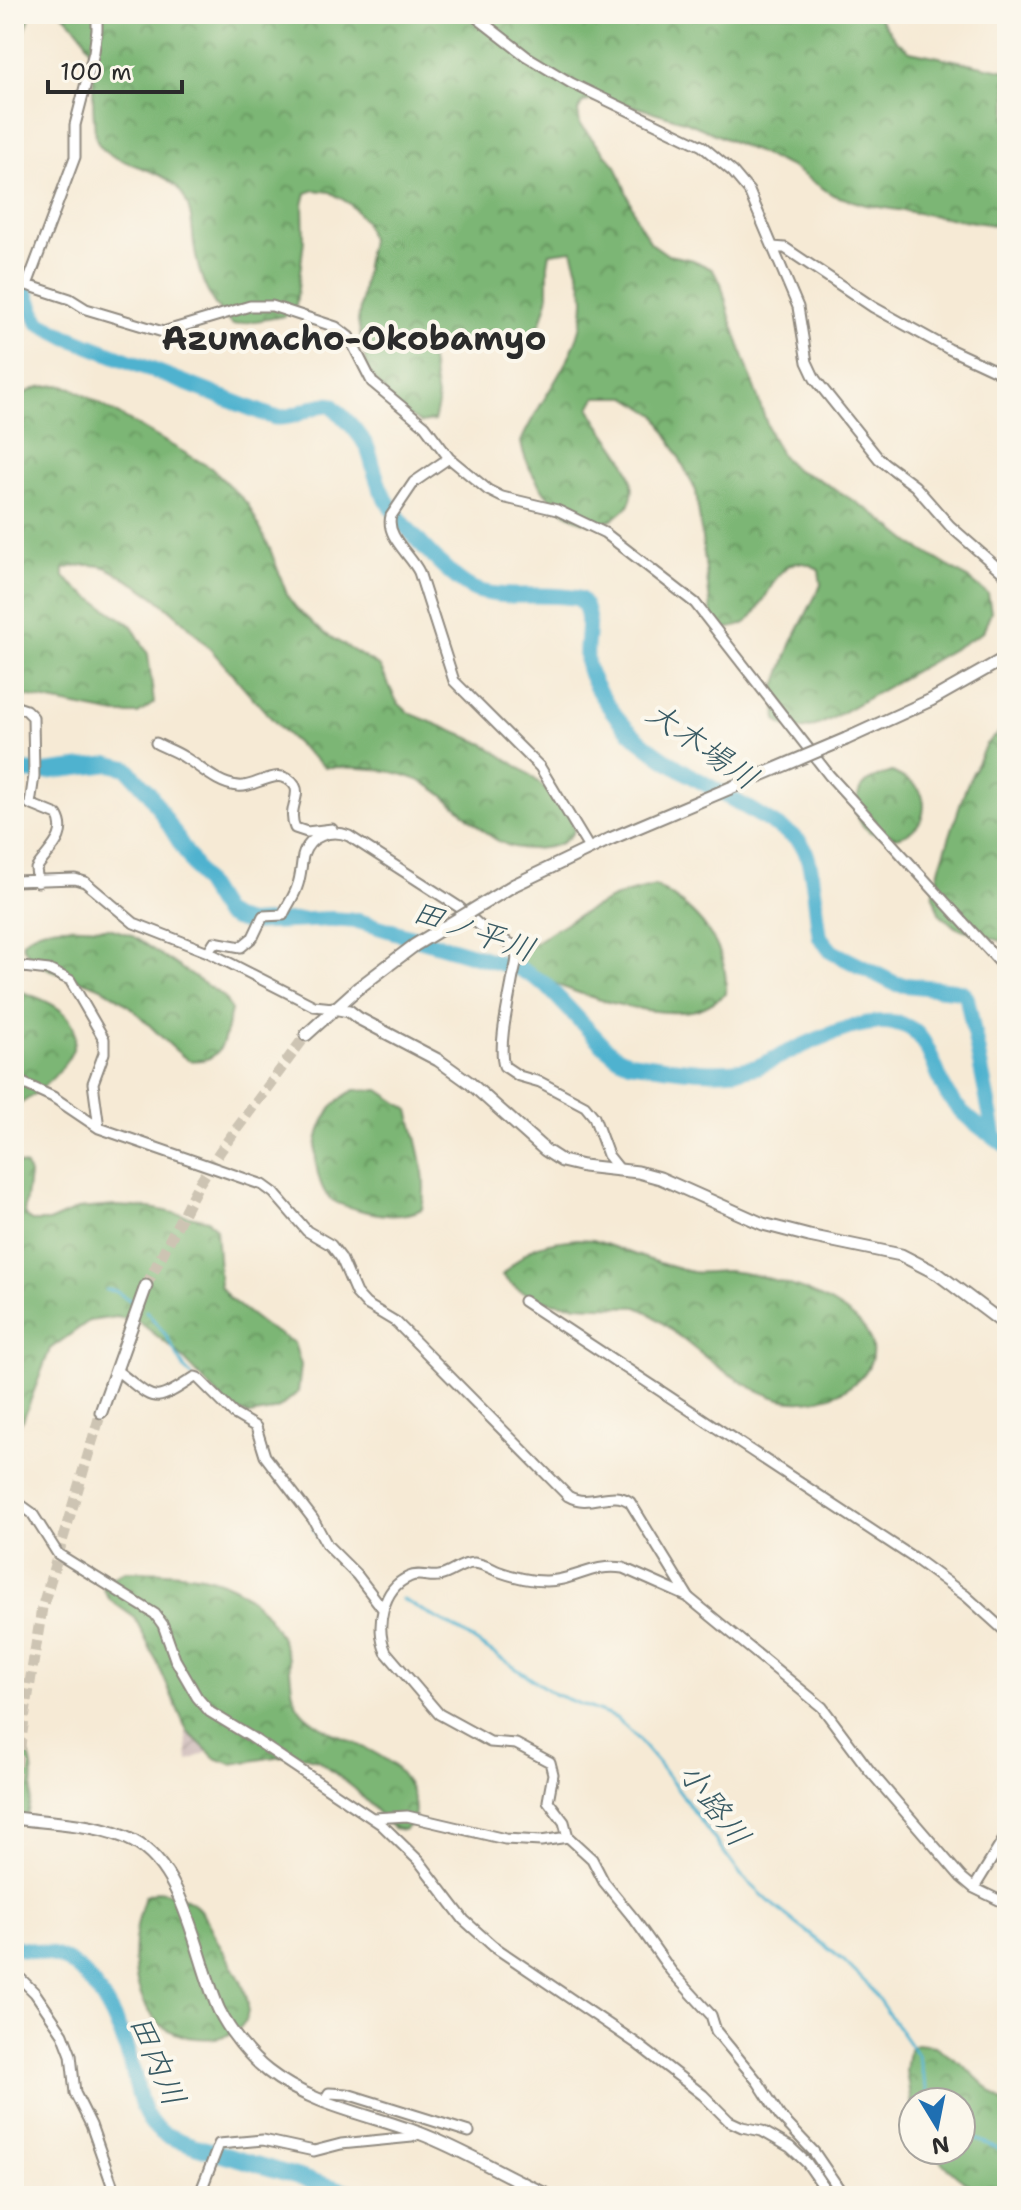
<svg xmlns="http://www.w3.org/2000/svg" width="1021" height="2210" font-family="'Shantell Sans','Klee One',sans-serif">
	<style>
		.industrial { fill: url(#industrial-furrows) }
		.forest { fill: url(#forest-crowns); stroke: #547050; stroke-width: 2 }
		.lines { fill: none; stroke-linecap: round; stroke-linejoin: round }
		.stream { stroke: #50b2cf; stroke-width: 3 }
		.river { stroke: #50b2cf; stroke-width: 16 }
		.tertiary-tunnel { stroke: #cdc4b3; stroke-width: 11; stroke-dasharray: 11 5.5; stroke-linecap: butt }
		.minor-casing { stroke: #908a80; stroke-width: 13 }
		.tertiary-casing { stroke: #908a80; stroke-width: 15 }
		.minor { stroke: #fff; stroke-width: 9 }
		.tertiary { stroke: #fff; stroke-width: 11 }
		.tertiary-bridge-casing { stroke: #908a80; stroke-width: 15; stroke-linecap: butt }
		.tertiary-bridge { stroke: #fff; stroke-width: 11 }
		.labels { text-anchor: middle; dominant-baseline: central; stroke-width: 8; stroke-linejoin: round; paint-order: stroke }
		.water-label { font-size: 32px; font-style: italic; fill: #385a64; stroke: #fbf7ec }
		.quarter-label { font-size: 34px; font-weight: bold; fill: #2b2b2b; stroke: #fbf7ec }
	</style>
	<defs>
		<pattern id="industrial-furrows" width="10" height="10" patternUnits="userSpaceOnUse" patternTransform="scale(2)"><rect width="10" height="10" fill="#d1bfbd"/><path d="M-1 1l2-2M0 10L10 0M9 11l2-2" fill="none" stroke="#b4a4a3"/></pattern>
		<pattern id="forest-crowns" width="20" height="18" patternUnits="userSpaceOnUse" patternTransform="scale(2)"><rect width="20" height="18" fill="#7cb674"/><path d="M2 6a3 3 0 1 1 6 0M12 15a3 3 0 1 1 6 0" fill="none" stroke="#66945f"/></pattern>
	</defs>
	<rect width="100%" height="100%" fill="#fbf7ec"/>
	<filter id="ink" filterUnits="userSpaceOnUse"><feTurbulence type="fractalNoise" baseFrequency=".0125" numOctaves="2"/><feDisplacementMap in="SourceGraphic" scale="16" xChannelSelector="R" yChannelSelector="G"/><feConvolveMatrix kernelMatrix="1 2 1 2 8 2 1 2 1" color-interpolation-filters="sRGB"/></filter>
	<filter id="wash" filterUnits="userSpaceOnUse"><feTurbulence type="fractalNoise" baseFrequency=".006" numOctaves="4" result="noise"/><feDisplacementMap in="SourceGraphic" scale="32" xChannelSelector="R" yChannelSelector="G"/><feGaussianBlur stdDeviation="1.8" result="paint"/><feColorMatrix in="noise" values="0 0 0 0 0 0 0 0 0 0 0 0 0 0 0 0 0 1.4 0 .05"/><feComposite in="paint" operator="in"/></filter>
	<g filter="url(#wash)">
		<rect width="100%" height="100%" fill="#f6ead5"/>
		<path class="industrial" d="M185,1721l31,27 -28,13z"/>
		<path class="forest" d="M14,14h17l-17,48z
			M63,14h813l21,27 13,10 97,20v156l-141,-22 -33,-10 -42,-28 -104,-45 -67,-20 -18,-3 -19,3 -5,9 2,14 36,41 23,58 12,19 17,12 25,5 19,9 9,14 9,34 41,119 11,20 14,14 22,9 54,33 40,32 57,35 19,15 3,18 -8,20 -154,88c-19,9 -34,16 -52,1l-2,-32 17,-47 29,-57 -2,-15c-40,-28 -49,32 -71,51 -9,7 -19,8 -30,7l-6,-10 -16,-127 -23,-46 -17,-30 -29,-18h-31l-6,11c11,26 38,46 42,75 2,10 -1,22 -9,28 -42,41 -96,-29 -102,-69 19,-46 64,-90 63,-143 -1,-16 -8,-34 -12,-49l-22,3 -2,12v34l-7,24 -14,13 -88,7 -10,6 9,55 -4,17 -13,2 -21,-12 -33,-42 -9,-47 12,-83 -5,-17 -15,-18 -20,-12 -15,-2 -9,3 -3,12 1,35 -8,65 -12,11 -51,9c-24,-21 -35,-50 -39,-81 -2,-18 -2,-37 -14,-53 -20,-26 -69,-25 -82,-48 -4,-7 -3,-15 -4,-23 -5,-53 13,-65 -31,-106z
			M58,385l14,3 139,80 37,36 22,45 18,48 10,13 26,23 56,34 17,35 12,11 75,31 45,30 40,36 5,21c-8,12 -17,15 -31,17 -55,9 -73,-40 -115,-63 -31,-17 -68,-18 -103,-18 -75,-54 -118,-146 -202,-190 -7,-4 -15,-10 -22,-11 -11,-2 -26,-1 -37,3v8l15,13 53,36 16,28 6,49 -16,11h-21l-103,-20v-296l25,-11z
			M999,733l8,3v207l-52,-16 -16,-14 -6,-17 7,-30 26,-79 20,-43z
			M892,772c16,8 32,14 32,34 -1,45 -75,40 -67,-6 1,-5 3,-12 7,-16 6,-6 20,-9 28,-12z
			M655,886c41,22 74,58 71,108 -8,5 -17,12 -27,15 -41,14 -152,-20 -184,-48 15,-21 84,-58 109,-67 10,-3 21,-5 31,-8z
			M109,928l22,7 93,62 7,13c-7,28 -7,55 -43,50 -30,-21 -53,-57 -87,-72 -25,-12 -70,-16 -79,-45 17,-23 62,-15 87,-15z
			M14,989c16,6 37,12 50,24 36,34 -24,79 -50,95z
			M355,1090h24l30,20c8,32 20,67 13,99 -19,9 -35,7 -54,3 -12,-3 -25,-5 -36,-12 -8,-5 -12,-18 -14,-26 -8,-32 6,-70 37,-84z
			M14,1162l12,4 3,9 -5,39 7,7h20l27,-12 38,-3 34,2 58,12 8,9 4,57 10,13 35,27 29,17 7,22 -3,27 -19,16 -12,4 -18,3 -18,-6 -55,-58 -38,-30 -22,-4 -27,4 -39,28 -27,71 -9,10z
			M577,1239l16,1c32,10 65,25 99,32 11,2 24,-1 36,-1 35,3 86,19 115,39 75,50 -11,107 -69,87 -47,-16 -86,-56 -126,-85l-11,-5c-43,-3 -104,6 -135,-32 31,-30 31,-31 75,-36z
			M125,1571c35,1 76,-1 108,16 27,13 47,42 55,71 5,21 0,41 17,57 36,32 93,30 108,83 4,14 2,23 -9,32l-11,-2 -38,-39 -37,-29 -23,-6 -64,10 -16,-6 -28,-27 -30,-69 -22,-44 -25,-18 -7,-12 5,-9z
			M14,1733c26,22 20,59 11,89l-11,5z
			M159,1891c46,9 42,22 63,58 10,16 28,42 26,62 -4,37 -68,32 -88,13 -34,-32 -29,-88 -15,-128z
			M916,2044l19,2 29,20 43,40v90c-30,0 -57,-23 -75,-46h29v-48h-48v14l-7,-45 3,-22z"/>
		<g class="lines">
			<path class="stream" d="M106,1290l9,1 18,11
				M146,1311l19,23 20,35 7,7
				M313,1528c9,21 26,36 42,52
				M402,1599l58,32 94,63 62,24 18,17 24,28 83,112 32,30 71,56 25,25 49,70 12,46
				M961,2133l46,19"/>
			<path class="river" d="M14,280l12,10 12,32 29,15 206,80c24,4 36,-14 58,-12 13,13 27,25 36,42 6,15 8,32 16,47 13,25 67,86 93,96 33,11 71,1 104,9 16,18 3,41 7,64 3,19 17,37 29,53 33,43 107,75 154,106 11,7 27,14 34,26 10,19 12,66 16,89l12,15 64,32 58,6 8,2 5,6 28,140
				M14,771l30,1 66,-8 17,4 23,26 74,120 10,5 14,4 83,-4 27,2 162,48 26,16 57,60 13,11 13,6c43,6 85,15 128,5 36,-16 120,-64 156,-37 16,11 24,47 34,64 13,21 40,38 60,52
				M14,1947c20,4 42,6 59,18 30,21 52,73 60,106 5,20 8,43 23,57 10,10 26,13 39,18l168,50"/>
		</g>
	</g>
	<g filter="url(#ink)">
		<g class="lines">
			<path class="tertiary-tunnel" d="M146,1286l52,-101 23,-35 85,-115
				M14,1782l28,-174 59,-196"/>
			<defs>
				<path id="minor" d="M472,14l54,42 45,27 131,63 31,26 16,19 49,116 9,55 8,17 64,80 36,27 35,40 57,50
					M773,247l12,1 88,59 76,42 58,27
					M14,284l13,1 43,14 16,10 77,23 87,-26h22l64,21 13,10 23,45 53,44 24,32 39,32 14,7 55,13 48,23 90,70 134,172 178,195
					M27,285l48,-128v-32l19,-73 3,-22v-16
					M449,458l-35,24 -23,34c-6,20 20,39 28,56l35,109 86,86 49,81
					M14,706l12,4 7,7 1,59 -4,28 27,11c13,22 -11,37 -21,54l2,13
					M156,743c9,5 19,8 28,14 17,10 33,27 54,29 17,3 42,-23 57,0 6,10 -8,24 0,42l12,4 25,-3
					M14,881l61,-2 10,3 49,41 74,29 106,54 19,2
					M208,952l6,-10 27,5 12,-10 10,-21 20,-1c4,-10 11,-18 14,-28 4,-10 4,-21 6,-31 6,-21 29,-27 46,-20l110,71 27,24 27,14c8,14 1,22 -1,37 -4,22 -14,64 -8,84l15,10 21,6 45,24 9,11 14,38 12,15
					M14,966l35,4 21,10 34,59v14l-11,30 6,45
					M14,1079l39,18 46,31 164,57 11,8 33,38 24,14 10,13 15,35 10,11 30,18 172,174c22,13 43,-8 62,6l59,96 133,109 47,63 92,107 13,11 33,16
					M524,1301l390,257 52,38 41,37
					M116,1370c41,31 34,36 79,7l3,1 36,36 22,13 9,29 48,63 14,26 30,30 26,34
					M14,1500l18,13 26,41 97,60 8,11 12,34 22,38 13,15 41,25 130,87 38,37 45,59 29,26 143,97 67,52 26,26 13,6 20,4 28,16 17,16 23,33
					M686,1596l-63,-28c-31,-5 -51,14 -78,13 -16,0 -34,-5 -48,-10 -8,-4 -14,-7 -23,-8 -14,0 -22,11 -35,13 -10,2 -20,-4 -30,1 -27,11 -34,51 -23,75l53,62 51,28 26,2 34,18 3,12 -5,27 16,21 4,15 24,22 12,23 31,38 36,51 40,44 5,16 42,51 22,34 34,36 30,44
					M374,1818l33,-2 98,23 36,2 27,-4
					M974,1888l33,-54
					M14,1972l21,21 28,41 8,21 4,38 16,32 25,71
					M324,2101l5,-8 18,1 122,38
					M199,2196l20,-52 44,-4 51,11 27,-7 71,-7 8,-4"/>
				<path id="tertiary" d="M846,739l85,-39 76,-43
					M514,885l96,-46
					M333,1008l16,3 9,7 80,42 32,23 75,67 17,11 21,5 55,6 22,6 103,46 46,12 92,19 37,19 69,52
					M306,1035l51,-46
					M101,1412l45,-126
					M14,1818c38,5 84,5 119,23 53,27 63,118 86,169 11,22 30,46 49,61 43,34 100,43 151,62 45,17 86,43 131,63"/>
			</defs>
			<use href="#minor" class="minor-casing"/>
			<use href="#tertiary" class="tertiary-casing"/>
			<use href="#minor" class="minor"/>
			<use href="#tertiary" class="tertiary"/>
			<defs>
				<path id="tertiary-bridge" d="M610,839l236,-100
					M357,989l58,-44 99,-60"/>
			</defs>
			<use href="#tertiary-bridge" class="tertiary-bridge-casing"/>
			<use href="#tertiary-bridge" class="tertiary-bridge"/>
		</g>
	</g>
	<g class="labels">
		<g class="water-label">
			<text transform="translate(703 745) rotate(35)">大木場川</text>
			<text transform="translate(474 930) rotate(19)">田ノ平川</text>
			<text transform="translate(715 1804) rotate(53)">小路川</text>
			<text transform="translate(158 2060) rotate(67)">田内川</text>
		</g>
		<g class="quarter-label">
			<text x="354" y="338">Azumacho-Okobamyo</text>
		</g>
	</g>
	<rect width="1021" height="2210" fill="none" stroke="#fbf7ec" stroke-width="48"/>
	<g transform="translate(937 2126) rotate(170)"><circle r="38" fill="#fbf7ec" stroke="#a8a59f" stroke-width="2"/>
	<path d="M0-6L14 30L0 20L-14 30Z" fill="#1f6fb2"/>
	<text y="-12" font-size="22" font-weight="bold" text-anchor="middle" fill="#2b2b2b">N</text>
	</g>
	<path d="M48 80v12h134v-12" fill="none" stroke="#2b2b2b" stroke-width="4"/>
	<text x="60" y="80" font-size="24" fill="#2b2b2b" stroke="#fbf7ec" stroke-width="6" paint-order="stroke">100 m</text>
</svg>
